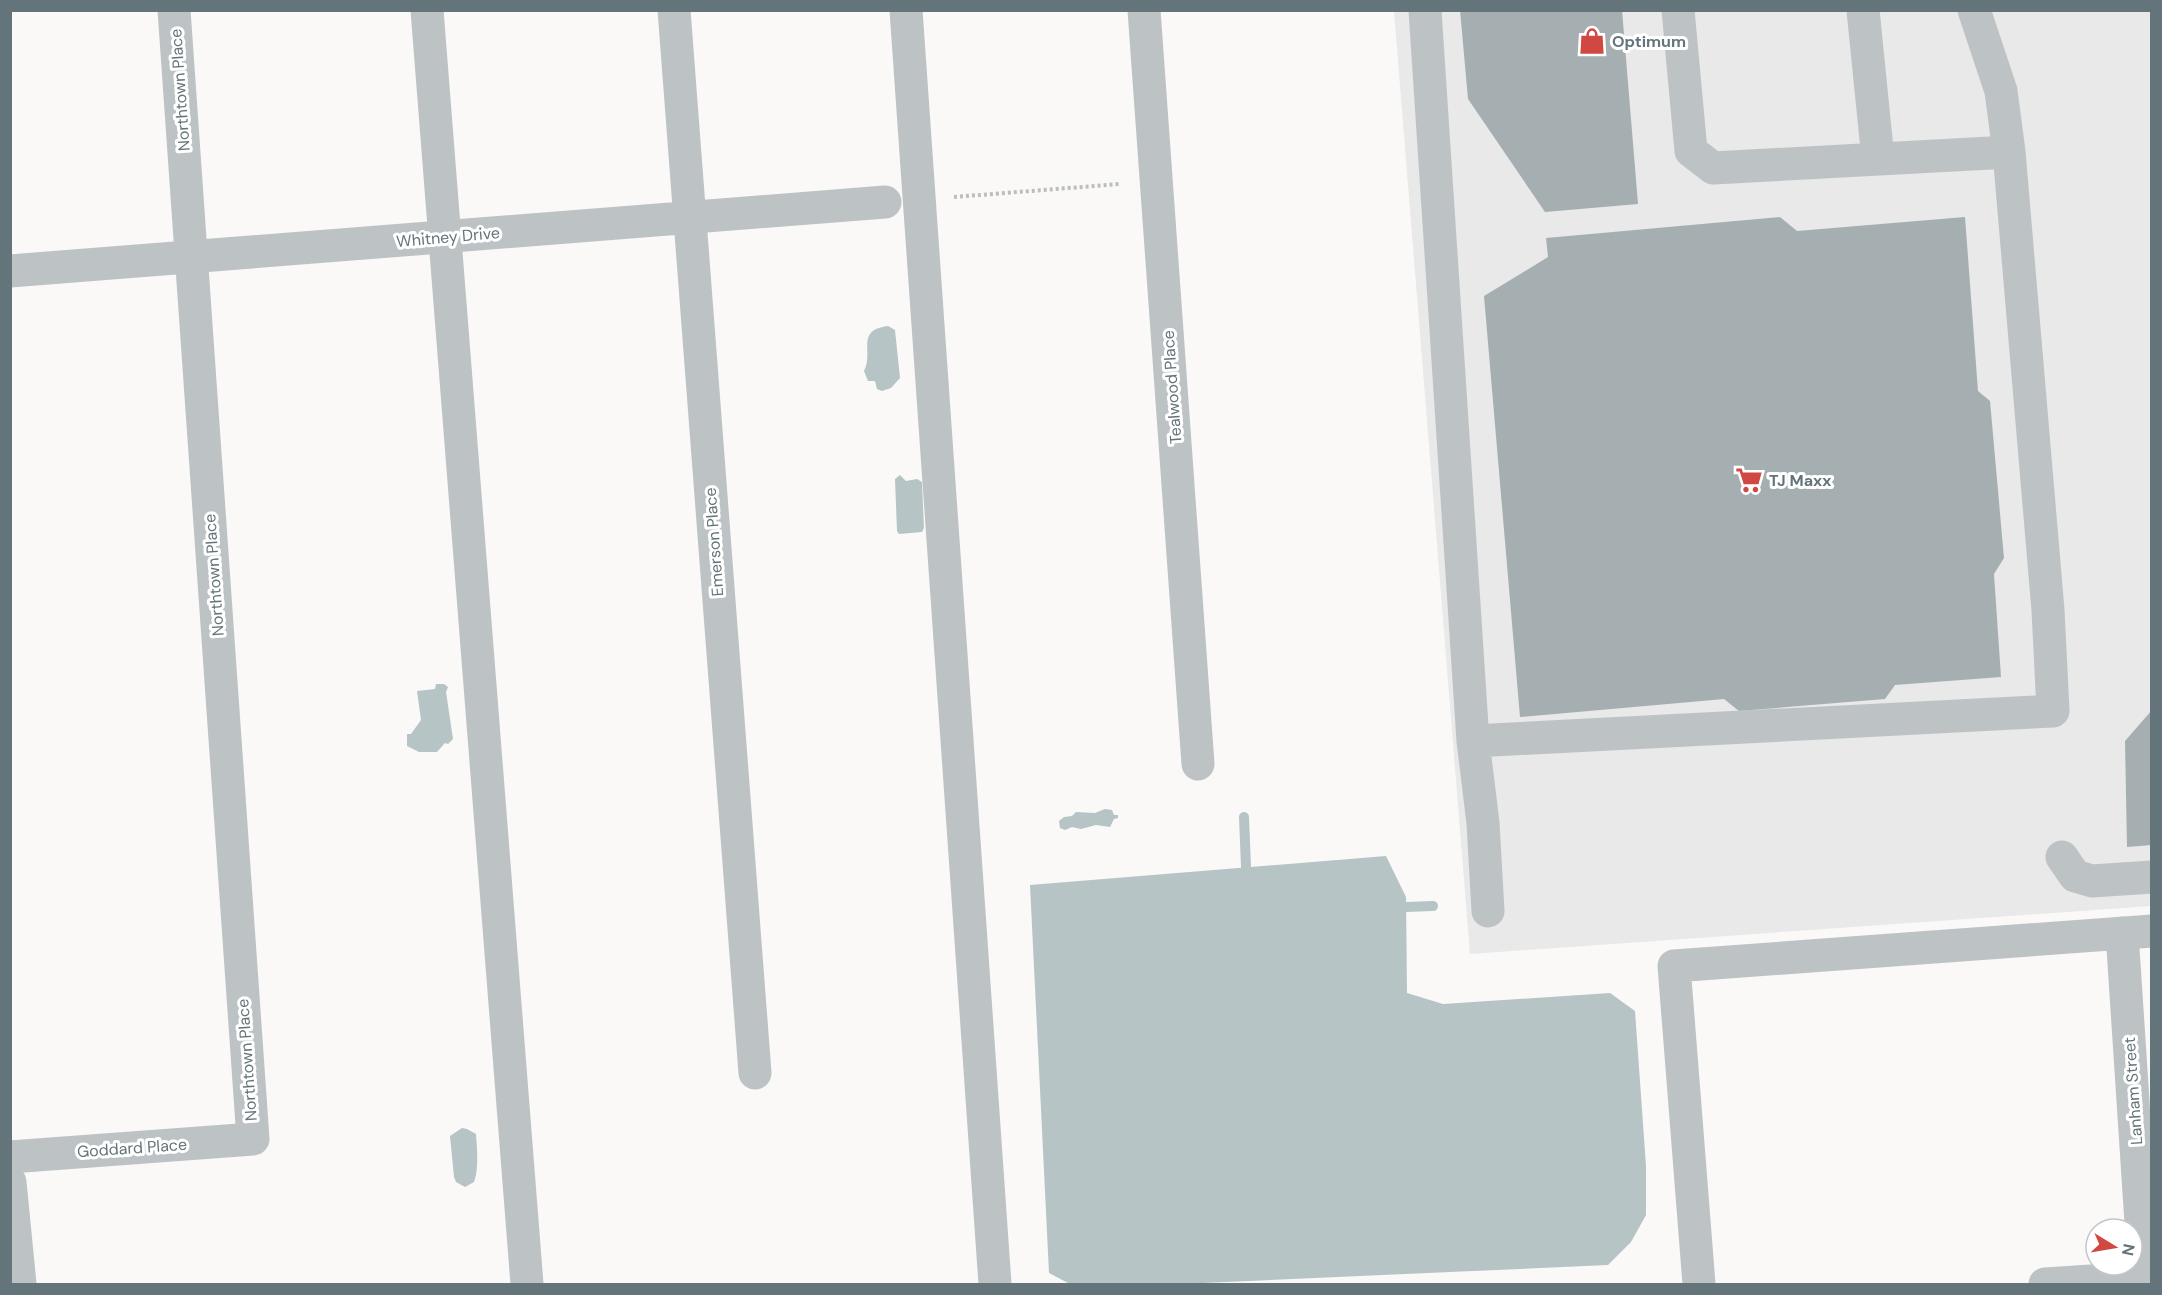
<svg xmlns="http://www.w3.org/2000/svg" width="2162" height="1295" font-family="'DM Sans',sans-serif">
	<style>
		.built { fill: #e8e9e8 }
		.water { fill: #b6c4c5 }
		.lines { fill: none; stroke-linecap: round; stroke-linejoin: round }
		.stream { stroke: #b6c4c5; stroke-width: 10 }
		.building { fill: #a5afb2 }
		.path { stroke: #babec0; stroke-width: 4; stroke-dasharray: 3 3; stroke-linecap: butt }
		.minor { stroke: #bdc3c5; stroke-width: 33 }
		.labels { text-anchor: middle; dominant-baseline: central; stroke-width: 6; stroke-linejoin: round; paint-order: stroke }
		.poi-label { font-size: 16px; font-weight: bold; fill: #63747a; stroke: #fff; text-anchor: start }
		.street-label { font-size: 16px; fill: #63747a; stroke: #fff }
	</style>
	<rect width="100%" height="100%" fill="#faf9f8"/>
	<path class="built" d="M1394,11h757v895l-681,48z"/>
	<path class="water" d="M888,326l7,4 5,48 -9,10 -9,3 -5,-2 -2,-8h-7l-4,-10c10,-19 -9,-41 24,-45z
		M900,475l6,6 11,-2 5,3 2,46 -2,4 -23,2 -2,-3 -2,-52z
		M436,684h8l4,3 -2,5 7,47 -5,5 -3,-1 -8,9h-18l-12,-6v-12h4l10,-14 -4,-29 18,-2z
		M1105,809l7,1 2,5h4v3l-4,1 -4,8 -14,-2 -15,4 -9,-2 -7,3 -5,-2 -1,-7 5,-4 8,-1 4,-4 19,1z
		M1386,856l20,41 1,96 36,11 167,-11 25,18 11,155v49l-15,27 -23,23 -428,19h-110l-21,-11 -19,-388z
		M462,1128l5,1 9,5c1,15 3,34 -2,48l-9,5 -9,-5 -2,-5 -4,-41z"/>
	<g class="lines">
		<path class="stream" d="M1244,817l2,50
			M1406,907l27,-1"/>
	</g>
	<path class="building" d="M1460,10h162l16,194 -93,8 -77,-113z
		M1780,217l17,14 168,-14 13,174 12,10 14,157 -10,16 7,103 -106,8 -10,14 -146,12 -15,-12 -204,18 -36,-421 64,-39 -2,-19z
		M2152,710v135l-25,2 -2,-106z"/>
	<g class="lines">
		<path class="path" d="M954,197l166,-13"/>
		<path class="minor" d="M427,10l100,1274
			M674,10l81,1063
			M906,10l89,1274
			M1144,10l54,754
			M1425,10l48,731
			M1678,10l13,141 22,17 296,-16
			M1863,10l15,149
			M10,271l875,-69
			M2062,857l13,19 17,5 60,-4
			M1488,911l-5,-88 -10,-82 580,-30 -5,-101 -39,-458 -8,-61 -27,-81
			M2122,933l23,351
			M10,1157l243,-18 -79,-1129
			M10,1182l10,102
			M1699,1284l-25,-318 478,-35
			M2045,1284l107,-7"/>
	</g>
	<defs>
		<symbol id="shop-bare" viewBox="-9 -9 18 18"><path d="M-5-2.5h2.3a2.7 3.5 0 0 1 5.4 0H5L5.5 6h-11ZM-1.5-2.5h3a1.5 2.3 0 0 0-3 0Z" fill="#d14741" stroke="#fff" stroke-width="2.5" paint-order="stroke"/></symbol>
		<symbol id="supermarket-bare" viewBox="-9 -9 18 18"><path d="M-6-5.5h2.5l.6 2H6L4.5 2H-2.5L-4.4-4H-6ZM-1.5 3.2a1.3 1.3 0 1 0 .1 0ZM3 3.2a1.3 1.3 0 1 0 .1 0Z" fill="#d14741" stroke="#fff" stroke-width="2.5" paint-order="stroke"/></symbol>
	</defs>
	<g fill-rule="evenodd">
		<use href="#shop-bare" x="1573" y="22" width="38" height="38"/>
		<use href="#supermarket-bare" x="1730" y="461" width="38" height="38"/>
	</g>
	<g class="labels">
		<g class="poi-label">
			<text x="1612" y="41">Optimum</text>
			<text x="1769" y="480">TJ Maxx</text>
		</g>
		<g class="street-label">
			<text transform="translate(180 90) rotate(-94)">Northtown Place</text>
			<text transform="translate(448 237) rotate(-5)">Whitney Drive</text>
			<text transform="translate(1172 387) rotate(-94)">Tealwood Place</text>
			<text transform="translate(714 542) rotate(-94)">Emerson Place</text>
			<text transform="translate(214 575) rotate(-94)">Northtown Place</text>
			<text transform="translate(247 1060) rotate(-94)">Northtown Place</text>
			<text transform="translate(2133 1091) rotate(-94)">Lanham Street</text>
			<text transform="translate(132 1148) rotate(-4)">Goddard Place</text>
		</g>
	</g>
	<rect width="2162" height="1295" fill="none" stroke="#63747a" stroke-width="24"/>
	<g transform="translate(2114 1247) rotate(101)"><circle r="28" fill="#ffffff" stroke="#c1c7ca" stroke-width="1.5"/>
	<path d="M0-4.5L10 22L0 15L-10 22Z" fill="#d14741"/>
	<text y="-9" font-size="16" font-weight="bold" text-anchor="middle" fill="#63747a">N</text>
	</g>
</svg>
